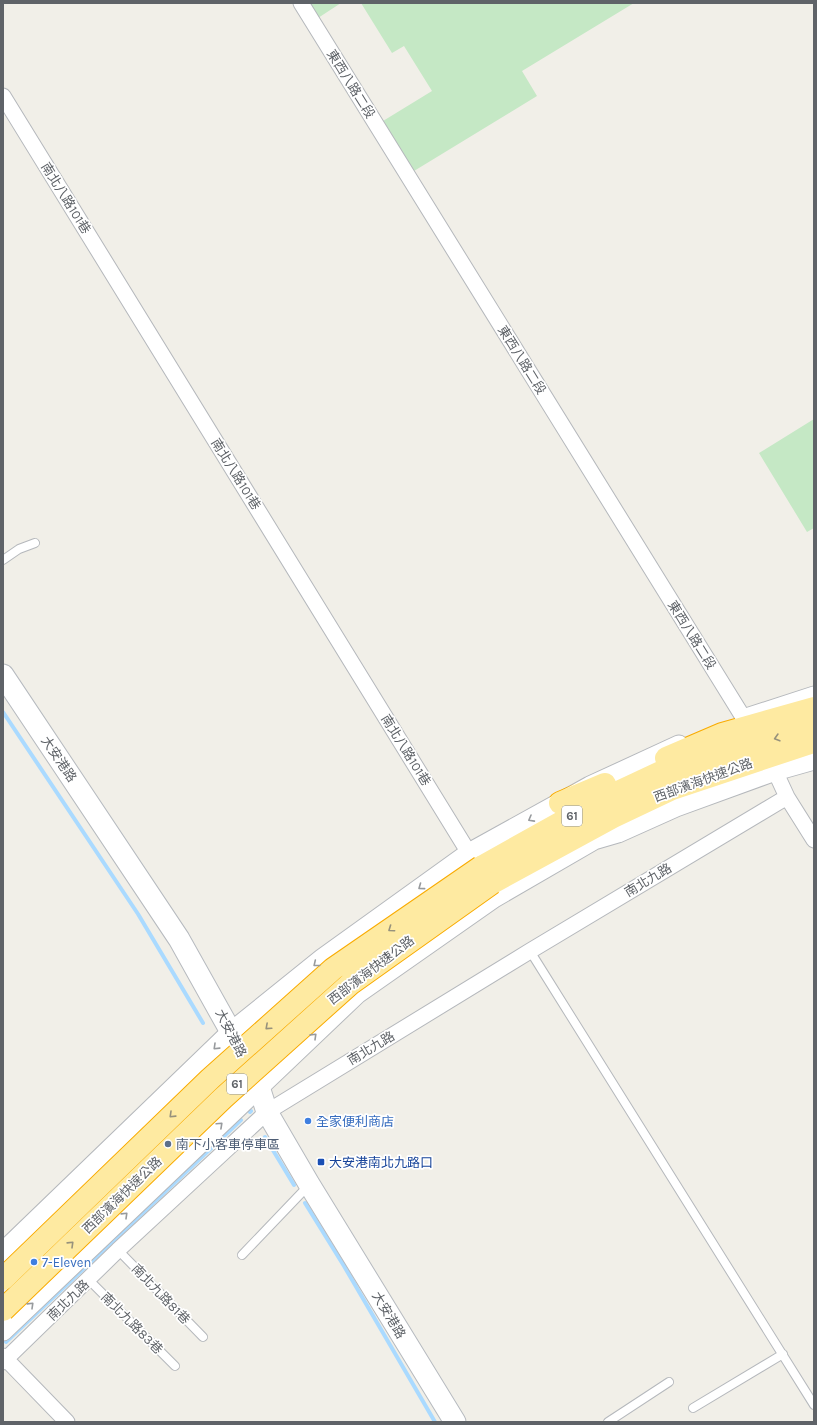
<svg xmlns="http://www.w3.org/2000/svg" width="817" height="1425" font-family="Karla,'Noto Sans TC',sans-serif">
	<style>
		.green { fill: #c5e8c5 }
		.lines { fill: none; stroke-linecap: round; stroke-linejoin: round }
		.stream { stroke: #aadaff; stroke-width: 4 }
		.service-casing { stroke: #b5b8bc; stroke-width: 10 }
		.minor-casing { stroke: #b5b8bc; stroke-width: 17 }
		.tertiary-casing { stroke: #b5b8bc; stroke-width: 21 }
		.secondary-casing { stroke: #b6babf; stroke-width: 23 }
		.trunk-casing { stroke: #f9ab00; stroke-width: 24 }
		.service { stroke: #fff; stroke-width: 8 }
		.minor { stroke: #fff; stroke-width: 15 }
		.tertiary { stroke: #fff; stroke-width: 19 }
		.secondary { stroke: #fff; stroke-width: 21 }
		.trunk { stroke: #feeaa1; stroke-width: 22 }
		.trunk-bridge-casing { stroke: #f9ab00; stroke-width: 24; stroke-linecap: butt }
		.trunk-bridge { stroke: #feeaa1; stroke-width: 22 }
		.oneway { stroke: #97927c }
		.oneway2 { stroke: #979a9d }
		.shop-dot { fill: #3f7fe0; stroke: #fff; stroke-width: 1.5 }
		.service-dot { fill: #5c6f8a; stroke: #fff; stroke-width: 1.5 }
		.transit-dot { fill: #1a4fb4; stroke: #fff; stroke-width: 1.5 }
		.labels { text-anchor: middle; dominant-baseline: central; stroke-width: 3.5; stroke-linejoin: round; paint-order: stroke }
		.shield { fill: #fff; stroke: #8f9295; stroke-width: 1 }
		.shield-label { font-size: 12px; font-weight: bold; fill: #5f6368 }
		.street-label { font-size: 13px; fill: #5f6368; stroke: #fff }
		.shop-label { font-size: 13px; fill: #366cbe; stroke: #fff; text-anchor: start }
		.service-label { font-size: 13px; fill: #4e5e75; stroke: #fff; text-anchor: start }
		.transit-label { font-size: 13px; fill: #164399; stroke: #fff; text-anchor: start }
	</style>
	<rect width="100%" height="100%" fill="#f1efe8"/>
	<path class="green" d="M309,3h32l-23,15z
		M361,3h273l-112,68 15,25 -123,75 -31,-50 49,-30 -28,-45 -12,7z
		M814,419v109l-7,4 -48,-79z"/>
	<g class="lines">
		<path class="stream" d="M3,712l135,202 65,109
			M250,1112l1,-1
			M265,1137l29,48
			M305,1203l39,63 91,156
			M6,1342l235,-222"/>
		<defs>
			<path id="service" d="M3,560l16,-11 16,-6
				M530,951l284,454
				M118,1250l85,87
				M242,1255l67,-70
				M89,1280l86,86
				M693,1408l90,-54
				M608,1422l61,-40"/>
			<path id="minor" d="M301,3l442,714 71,-23
				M3,96l466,757
				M775,771l12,26 27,43
				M3,1356l64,66
				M3,1362l115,-112 149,-138 263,-161 257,-154"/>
			<path id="tertiary" d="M3,1252l228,-220 92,-74 146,-105 121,-67 89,-41
				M3,1331l354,-337 137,-96 100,-58 24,-7 58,-26 99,-36 39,-11"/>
			<path id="secondary" d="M3,675l176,264 52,93 28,55 8,25 42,72 146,238"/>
			<path id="trunk" d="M666,758l56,-24 92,-26
				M560,803l45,-19
				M481,867l120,-67 64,-30 149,-43
				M492,883l121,-66 59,-28 141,-47"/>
		</defs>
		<use href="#service" class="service-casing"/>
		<use href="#minor" class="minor-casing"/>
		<use href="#tertiary" class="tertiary-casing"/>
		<use href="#secondary" class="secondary-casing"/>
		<use href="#trunk" class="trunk-casing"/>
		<use href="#service" class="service"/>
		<use href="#minor" class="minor"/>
		<use href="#tertiary" class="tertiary"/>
		<use href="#secondary" class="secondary"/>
		<use href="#trunk" class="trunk"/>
		<defs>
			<path id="trunk-bridge" d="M3,1279l207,-200 123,-110 148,-102
				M3,1310l220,-212 127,-114 142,-101"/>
		</defs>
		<use href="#trunk-bridge" class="trunk-bridge-casing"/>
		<use href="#trunk-bridge" class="trunk-bridge"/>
	</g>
	<defs><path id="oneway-chevron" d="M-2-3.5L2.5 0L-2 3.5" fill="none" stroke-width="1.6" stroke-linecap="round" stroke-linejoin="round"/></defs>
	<g class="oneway">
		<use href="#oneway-chevron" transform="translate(777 738) rotate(164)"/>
		<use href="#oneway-chevron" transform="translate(391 929) rotate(145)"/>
		<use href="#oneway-chevron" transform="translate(268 1027) rotate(138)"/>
		<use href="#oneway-chevron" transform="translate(172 1115) rotate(136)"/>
		<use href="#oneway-chevron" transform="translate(71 1244) rotate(-44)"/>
	</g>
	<g class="oneway2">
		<use href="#oneway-chevron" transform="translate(531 819) rotate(151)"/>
		<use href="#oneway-chevron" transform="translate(421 887) rotate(144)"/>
		<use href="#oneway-chevron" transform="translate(316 964) rotate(141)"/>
		<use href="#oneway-chevron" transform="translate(314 1036) rotate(-44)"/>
		<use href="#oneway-chevron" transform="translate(216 1047) rotate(136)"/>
		<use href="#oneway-chevron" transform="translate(220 1125) rotate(-43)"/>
		<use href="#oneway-chevron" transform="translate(125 1215) rotate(-44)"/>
		<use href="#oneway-chevron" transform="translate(31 1305) rotate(-44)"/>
	</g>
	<g class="shop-dot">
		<circle cx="308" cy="1121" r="4"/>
		<circle cx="34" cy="1262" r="4"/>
	</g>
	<circle class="service-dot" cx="168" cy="1144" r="4"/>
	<rect class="transit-dot" x="317" y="1158" width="8" height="8" rx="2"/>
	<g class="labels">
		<g class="shield">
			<rect x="562" y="806" width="20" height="20" rx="3"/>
			<rect x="227" y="1074" width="20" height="20" rx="3"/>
		</g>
		<g class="shield-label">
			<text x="572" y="816">61</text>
			<text x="237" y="1084">61</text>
		</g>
		<g class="street-label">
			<text transform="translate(351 84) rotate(58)">東西八路二段</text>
			<text transform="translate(66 198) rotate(58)">南北八路101巷</text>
			<text transform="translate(522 360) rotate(58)">東西八路二段</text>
			<text transform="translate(236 474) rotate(58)">南北八路101巷</text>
			<text transform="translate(692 635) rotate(58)">東西八路二段</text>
			<text transform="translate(406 750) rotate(58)">南北八路101巷</text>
			<text transform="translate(59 759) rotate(56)">大安港路</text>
			<text transform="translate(703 780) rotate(-20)">西部濱海快速公路</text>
			<text transform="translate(648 880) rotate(-31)">南北九路</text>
			<text transform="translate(371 970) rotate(-37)">西部濱海快速公路</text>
			<text transform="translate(231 1033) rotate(63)">大安港路</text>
			<text transform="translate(371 1048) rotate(-31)">南北九路</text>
			<text transform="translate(122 1195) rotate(-44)">西部濱海快速公路</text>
			<text transform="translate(161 1294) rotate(46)">南北九路81巷</text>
			<text transform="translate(68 1300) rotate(-44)">南北九路</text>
			<text transform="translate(389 1315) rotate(59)">大安港路</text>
			<text transform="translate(132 1323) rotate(45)">南北九路83巷</text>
		</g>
		<g class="shop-label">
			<text x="316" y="1121">全家便利商店</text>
			<text x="42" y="1262">7-Eleven</text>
		</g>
		<g class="service-label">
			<text x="176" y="1144">南下小客車停車區</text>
		</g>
		<g class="transit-label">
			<text x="329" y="1162">大安港南北九路口</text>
		</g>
	</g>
	<rect width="817" height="1425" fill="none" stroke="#5f6368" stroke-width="8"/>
</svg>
